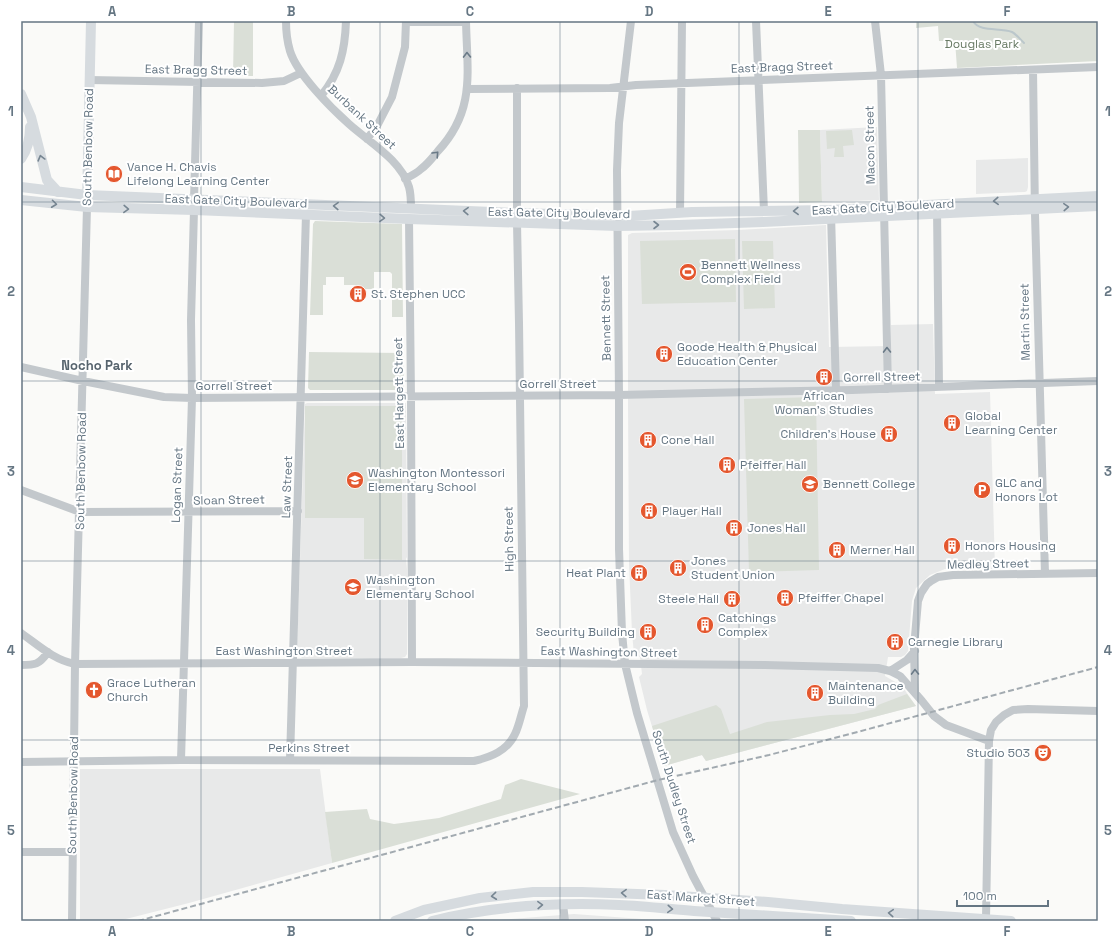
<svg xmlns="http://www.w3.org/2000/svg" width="1119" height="942" font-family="'Space Grotesk',sans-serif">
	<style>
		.built { fill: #e8e9e9 }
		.green { fill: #dadfd7 }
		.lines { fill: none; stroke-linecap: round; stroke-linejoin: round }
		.stream { stroke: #bbc7cb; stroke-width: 2 }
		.minor { stroke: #c3c8cc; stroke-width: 8 }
		.major { stroke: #d6dbdf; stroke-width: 10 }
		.rail { stroke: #a2aab0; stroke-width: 2; stroke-dasharray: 6 3; stroke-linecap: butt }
		.oneway { stroke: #6a7a87 }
		.oneway2 { stroke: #768591 }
		.grid { fill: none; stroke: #657683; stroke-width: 1; stroke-opacity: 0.55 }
		.labels { text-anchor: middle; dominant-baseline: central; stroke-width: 4; stroke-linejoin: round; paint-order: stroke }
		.park-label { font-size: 12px; fill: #687a64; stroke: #fff }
		.street-label { font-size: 12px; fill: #657683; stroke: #fff }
		.poi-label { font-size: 12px; fill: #657683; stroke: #fff; text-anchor: start }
		.neighbourhood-label { font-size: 13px; font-weight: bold; fill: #57646e; stroke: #fff }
		.neatline { fill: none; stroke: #657683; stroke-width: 1.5 }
		.grid-label { font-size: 13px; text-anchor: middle; font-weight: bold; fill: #657683 }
	</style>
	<rect width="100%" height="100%" fill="#fafaf8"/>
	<path class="built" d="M877,127l2,73 -57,2 -2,-72z
		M1028,158v29l-1,4 -2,1 -49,2v-34z
		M826,225l3,122 62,-1v-21l42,-1 2,70 55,-2 5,177h-50l-15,6 -14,13 -4,13 -4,50 -3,4 -4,2h-13l-3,19 12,7 7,6 12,17 -210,55 -4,-6 -38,11 -17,-56 -8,-33 3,-3 -2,-17 -6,-3 -2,-21 -3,-69 -1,-161v-168l4,-2 106,-3z
		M307,403h99l1,154 -1,2 1,10v85l-2,3 -4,1h-99l-5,-5 8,-249z
		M80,769h240l12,94 -143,40 -71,18h-38z
		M574,914l95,7h-181z"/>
	<path class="green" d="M234,21h19v55h-20z
		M916,21h182v40l-141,7 -2,-27h-16l-1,-15 -22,2z
		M798,130h22l2,72 -23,1z
		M852,130l2,15 -11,1 1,11h-10l1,-9 -8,1 -1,-18z
		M315,221l87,3 1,93h-11v-43l-2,-2h-16v17h-17l-1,-4h-12v-8h-18v8h-3v30h-13l3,-91z
		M735,239l1,63 -94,2 -2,-63z
		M742,241h31l2,67 -31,1z
		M309,352l94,1 1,34 -3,3h-91l-2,-2z
		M816,397l3,173 -70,2 -5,-173z
		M305,406h97v154l-38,-1v-41h-59z
		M907,694l9,12 -210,55 -4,-6 -38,11 -12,-40 64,-21 5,4 9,25 37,-12 63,-7 24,-1 21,-5 3,-4z
		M521,779l59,15 -248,69 -7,-51 42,-3 3,10 24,5 45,-6 62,-19 4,-14z"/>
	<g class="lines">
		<path class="stream" d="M973,21c7,12 27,6 39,11 4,2 8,7 12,11"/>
		<path class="minor" d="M286,21c0,10 1,20 4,30 7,23 41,57 59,73 20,18 52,36 60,63 2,7 2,14 2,22
			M631,21l-12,102 -2,47 2,225v154l3,84 3,31 12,49 36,119 20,44 24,45
			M756,21l8,190
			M875,21l6,54 7,314
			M406,22h60
			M1033,70l2,144 10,360
			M89,80l173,3 22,-2 17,-8
			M467,89l143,-1 26,-3 462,-18
			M321,96c19,-23 24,-46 25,-75
			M367,139l10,-13 15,-29 13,-50 1,-26
			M405,179c6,-3 12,-6 16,-10 7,-5 12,-12 17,-18 38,-41 29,-79 28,-130
			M194,200l5,-179
			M937,208l2,179
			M517,213v-125
			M680,213l2,-192
			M831,214l5,176
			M409,219l2,178 1,265
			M21,367l62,14 81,16 28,1 427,-3 85,-2 148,-3 246,-9
			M21,490l59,22 218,-1
			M21,633c17,12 33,27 54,31l337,-2 353,3 113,3 12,3 10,5 22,25 12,15 12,9 43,16
			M21,665c14,0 18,0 27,-13
			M890,671l17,-11 8,-9
			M915,693l-1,-45 4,-47 3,-8 6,-9 4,-3 7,-4 15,-2 145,-2
			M181,760l11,-362 -1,-78 3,-110
			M290,760l16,-546
			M21,762l160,-2 293,1c17,-4 33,-10 41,-27 4,-8 6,-19 9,-28l-5,-383 -2,-100
			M21,852h52
			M563,904l2,17
			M986,919l3,-178 2,-11 5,-8 8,-7 9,-5 15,-1 70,2
			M72,921l3,-257 12,-457"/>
		<path class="major" d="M21,94l10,23 16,63 11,12
			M21,159c7,-10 9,-21 9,-32
			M21,187l66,8 430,18 112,3 63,-4 139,-2 267,-14
			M21,200l66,7 107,3 215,9 208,7 62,-1 84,-3 335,-16
			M87,201l4,-180
			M395,921l29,-11 56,-12 53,-6h49l83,3 103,7 74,7 169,12
			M432,921c61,-15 124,-19 187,-16 25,1 50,4 75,6 52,3 105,7 157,10"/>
		<path class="rail" d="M138,921l520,-141 111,-25 81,-21 248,-67"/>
	</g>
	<defs><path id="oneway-chevron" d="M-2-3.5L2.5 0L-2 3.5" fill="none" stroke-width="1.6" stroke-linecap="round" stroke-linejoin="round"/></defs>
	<g class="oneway">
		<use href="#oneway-chevron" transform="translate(467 55) rotate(-91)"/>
		<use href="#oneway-chevron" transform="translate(436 154) rotate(-47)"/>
		<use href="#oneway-chevron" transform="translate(887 350) rotate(-91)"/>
		<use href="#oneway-chevron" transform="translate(915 672) rotate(-91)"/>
	</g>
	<g class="oneway2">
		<use href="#oneway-chevron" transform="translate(41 158) rotate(-105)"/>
		<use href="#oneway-chevron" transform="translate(996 201) rotate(177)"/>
		<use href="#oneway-chevron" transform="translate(54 204) rotate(7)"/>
		<use href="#oneway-chevron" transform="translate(336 206) rotate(-178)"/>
		<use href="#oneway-chevron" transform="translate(1066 207) rotate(-3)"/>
		<use href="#oneway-chevron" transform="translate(126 209) rotate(2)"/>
		<use href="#oneway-chevron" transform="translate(466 211) rotate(-178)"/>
		<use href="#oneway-chevron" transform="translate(796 211) rotate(178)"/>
		<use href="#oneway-chevron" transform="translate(382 218) rotate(2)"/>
		<use href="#oneway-chevron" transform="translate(656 225)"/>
		<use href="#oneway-chevron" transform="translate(624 893) rotate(-178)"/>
		<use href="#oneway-chevron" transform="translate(494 896) rotate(174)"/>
		<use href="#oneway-chevron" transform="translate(540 905) rotate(-2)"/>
		<use href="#oneway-chevron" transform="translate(670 909) rotate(4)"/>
		<use href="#oneway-chevron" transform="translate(891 913) rotate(-176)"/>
	</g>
	<path class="grid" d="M201,21v900M380,21v900M560,21v900M739,21v900M918,21v900M21,202h1077M21,381h1077M21,561h1077M21,740h1077"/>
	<defs>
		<symbol id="library-disc" viewBox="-11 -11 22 22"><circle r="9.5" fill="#e4572e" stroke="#fff"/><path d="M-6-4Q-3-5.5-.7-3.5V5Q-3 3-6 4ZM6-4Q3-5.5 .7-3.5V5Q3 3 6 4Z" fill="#fff"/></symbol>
		<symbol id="stadium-disc" viewBox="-11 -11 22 22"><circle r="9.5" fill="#e4572e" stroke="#fff"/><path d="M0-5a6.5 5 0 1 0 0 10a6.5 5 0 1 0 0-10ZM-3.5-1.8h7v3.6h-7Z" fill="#fff"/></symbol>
		<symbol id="building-disc" viewBox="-11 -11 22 22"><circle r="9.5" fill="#e4572e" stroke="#fff"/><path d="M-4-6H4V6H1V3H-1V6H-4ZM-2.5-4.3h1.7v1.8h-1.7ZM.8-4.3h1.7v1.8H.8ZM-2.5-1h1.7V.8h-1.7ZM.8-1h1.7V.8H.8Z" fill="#fff"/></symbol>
		<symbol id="school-disc" viewBox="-11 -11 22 22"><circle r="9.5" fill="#e4572e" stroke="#fff"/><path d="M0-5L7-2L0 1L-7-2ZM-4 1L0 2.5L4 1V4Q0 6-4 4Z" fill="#fff"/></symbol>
		<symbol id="university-disc" viewBox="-11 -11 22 22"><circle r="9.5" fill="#e4572e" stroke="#fff"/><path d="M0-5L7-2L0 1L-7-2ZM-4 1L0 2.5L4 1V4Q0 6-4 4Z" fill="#fff"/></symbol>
		<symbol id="parking-disc" viewBox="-11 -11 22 22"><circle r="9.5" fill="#e4572e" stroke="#fff"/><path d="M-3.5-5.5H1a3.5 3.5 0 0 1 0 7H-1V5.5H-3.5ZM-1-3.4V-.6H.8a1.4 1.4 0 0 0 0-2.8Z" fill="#fff"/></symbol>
		<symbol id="church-disc" viewBox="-11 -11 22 22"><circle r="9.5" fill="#e4572e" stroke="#fff"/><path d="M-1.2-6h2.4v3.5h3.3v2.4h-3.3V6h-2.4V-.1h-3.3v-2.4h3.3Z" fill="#fff"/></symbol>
		<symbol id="theatre-disc" viewBox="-11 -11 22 22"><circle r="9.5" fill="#e4572e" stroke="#fff"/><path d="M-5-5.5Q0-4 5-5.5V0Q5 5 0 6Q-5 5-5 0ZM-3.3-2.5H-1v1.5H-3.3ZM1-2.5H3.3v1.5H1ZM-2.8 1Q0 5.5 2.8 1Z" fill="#fff"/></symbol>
	</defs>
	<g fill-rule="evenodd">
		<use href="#library-disc" x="104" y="164" width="20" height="20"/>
		<use href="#stadium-disc" x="678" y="262" width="20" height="20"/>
		<use href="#building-disc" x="348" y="284" width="20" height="20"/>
		<use href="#building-disc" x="654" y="344" width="20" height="20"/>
		<use href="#building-disc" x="814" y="367" width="20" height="20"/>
		<use href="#building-disc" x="942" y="413" width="20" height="20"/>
		<use href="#building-disc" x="879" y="424" width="20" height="20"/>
		<use href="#building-disc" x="638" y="430" width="20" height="20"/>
		<use href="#building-disc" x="717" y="455" width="20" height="20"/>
		<use href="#school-disc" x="345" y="470" width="20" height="20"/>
		<use href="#university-disc" x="800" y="474" width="20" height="20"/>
		<use href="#parking-disc" x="972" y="480" width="20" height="20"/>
		<use href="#building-disc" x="639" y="501" width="20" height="20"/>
		<use href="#building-disc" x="724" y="518" width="20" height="20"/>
		<use href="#building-disc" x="942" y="536" width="20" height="20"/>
		<use href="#building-disc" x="827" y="540" width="20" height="20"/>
		<use href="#building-disc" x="668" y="558" width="20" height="20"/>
		<use href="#building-disc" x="629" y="563" width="20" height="20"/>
		<use href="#school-disc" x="343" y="577" width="20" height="20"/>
		<use href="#building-disc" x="775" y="588" width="20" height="20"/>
		<use href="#building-disc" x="722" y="589" width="20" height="20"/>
		<use href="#building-disc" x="695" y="615" width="20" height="20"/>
		<use href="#building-disc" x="638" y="622" width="20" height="20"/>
		<use href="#building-disc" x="885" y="632" width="20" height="20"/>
		<use href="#church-disc" x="84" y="680" width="20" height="20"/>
		<use href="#building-disc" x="805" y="683" width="20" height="20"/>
		<use href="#theatre-disc" x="1033" y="743" width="20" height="20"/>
	</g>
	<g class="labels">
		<g class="park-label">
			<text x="982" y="44">Douglas Park</text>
		</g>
		<g class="street-label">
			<text transform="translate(782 67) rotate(-2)">East Bragg Street</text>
			<text transform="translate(196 70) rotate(1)">East Bragg Street</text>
			<text transform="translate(362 117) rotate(43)">Burbank Street</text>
			<text transform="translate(870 145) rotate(-91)">Macon Street</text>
			<text transform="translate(88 147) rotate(-89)">South Benbow Road</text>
			<text transform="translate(236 201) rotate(2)">East Gate City Boulevard</text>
			<text transform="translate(883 207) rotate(-3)">East Gate City Boulevard</text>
			<text transform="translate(559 213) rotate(1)">East Gate City Boulevard</text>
			<text transform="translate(606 318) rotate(-91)">Bennett Street</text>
			<text transform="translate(1025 322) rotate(-91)">Martin Street</text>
			<text transform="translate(882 377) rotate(-1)">Gorrell Street</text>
			<text x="558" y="384">Gorrell Street</text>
			<text x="234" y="386">Gorrell Street</text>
			<text transform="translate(399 393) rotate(-91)">East Hargett Street</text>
			<text transform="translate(81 471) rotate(-89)">South Benbow Road</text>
			<text transform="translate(177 485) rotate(-88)">Logan Street</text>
			<text transform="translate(287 487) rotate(-88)">Law Street</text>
			<text transform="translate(229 500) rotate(-1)">Sloan Street</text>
			<text transform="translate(509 539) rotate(-91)">High Street</text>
			<text transform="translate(988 564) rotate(-1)">Medley Street</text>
			<text x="284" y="651">East Washington Street</text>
			<text transform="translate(609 652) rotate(1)">East Washington Street</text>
			<text x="309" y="748">Perkins Street</text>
			<text transform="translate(674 787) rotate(72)">South Dudley Street</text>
			<text transform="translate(73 795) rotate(-89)">South Benbow Road</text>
			<text transform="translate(701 898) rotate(4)">East Market Street</text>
		</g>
		<g class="poi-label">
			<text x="127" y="167">Vance H. Chavis<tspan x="127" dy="14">Lifelong Learning Center</tspan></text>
			<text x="701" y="265">Bennett Wellness<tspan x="701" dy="14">Complex Field</tspan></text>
			<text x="371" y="294">St. Stephen UCC</text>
			<text x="677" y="347">Goode Health &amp; Physical<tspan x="677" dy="14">Education Center</tspan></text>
			<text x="824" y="396" text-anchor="middle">African<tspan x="824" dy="14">Woman's Studies</tspan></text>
			<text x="965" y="416">Global<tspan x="965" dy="14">Learning Center</tspan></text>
			<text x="876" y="434" text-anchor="end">Children's House</text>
			<text x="661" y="440">Cone Hall</text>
			<text x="740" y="465">Pfeiffer Hall</text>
			<text x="368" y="473">Washington Montessori<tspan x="368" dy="14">Elementary School</tspan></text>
			<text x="995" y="483">GLC and<tspan x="995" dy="14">Honors Lot</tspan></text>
			<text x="823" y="484">Bennett College</text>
			<text x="662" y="511">Player Hall</text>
			<text x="747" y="528">Jones Hall</text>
			<text x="965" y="546">Honors Housing</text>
			<text x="850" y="550">Merner Hall</text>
			<text x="691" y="561">Jones<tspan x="691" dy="14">Student Union</tspan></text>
			<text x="626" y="573" text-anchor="end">Heat Plant</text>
			<text x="366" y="580">Washington<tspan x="366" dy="14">Elementary School</tspan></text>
			<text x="798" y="598">Pfeiffer Chapel</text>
			<text x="719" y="599" text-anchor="end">Steele Hall</text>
			<text x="718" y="618">Catchings<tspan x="718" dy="14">Complex</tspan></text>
			<text x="635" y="632" text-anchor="end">Security Building</text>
			<text x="908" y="642">Carnegie Library</text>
			<text x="107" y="683">Grace Lutheran<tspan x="107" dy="14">Church</tspan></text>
			<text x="828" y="686">Maintenance<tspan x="828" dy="14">Building</tspan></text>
			<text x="1030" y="753" text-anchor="end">Studio 503</text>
		</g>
		<g class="neighbourhood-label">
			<text x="97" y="365">Nocho Park</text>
		</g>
	</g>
	<rect width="1119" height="942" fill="none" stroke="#ffffff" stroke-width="44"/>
	<path d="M957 900v6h91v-6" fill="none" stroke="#657683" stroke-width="2"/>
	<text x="963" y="900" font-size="12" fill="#657683" stroke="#ffffff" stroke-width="3" paint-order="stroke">100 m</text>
	<rect x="22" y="22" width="1075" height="898" class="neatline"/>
	<g class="grid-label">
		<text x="112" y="16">A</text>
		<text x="291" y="16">B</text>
		<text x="470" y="16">C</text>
		<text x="649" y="16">D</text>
		<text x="828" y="16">E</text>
		<text x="1007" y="16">F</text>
		<text x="11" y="116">1</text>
		<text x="1108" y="116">1</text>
		<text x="11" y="296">2</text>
		<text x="1108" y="296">2</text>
		<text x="11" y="476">3</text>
		<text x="1108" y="476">3</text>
		<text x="11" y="655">4</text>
		<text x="1108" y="655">4</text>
		<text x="11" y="835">5</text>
		<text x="1108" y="835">5</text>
		<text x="112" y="936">A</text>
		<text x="291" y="936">B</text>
		<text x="470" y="936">C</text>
		<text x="649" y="936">D</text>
		<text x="828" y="936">E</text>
		<text x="1007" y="936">F</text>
	</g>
</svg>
